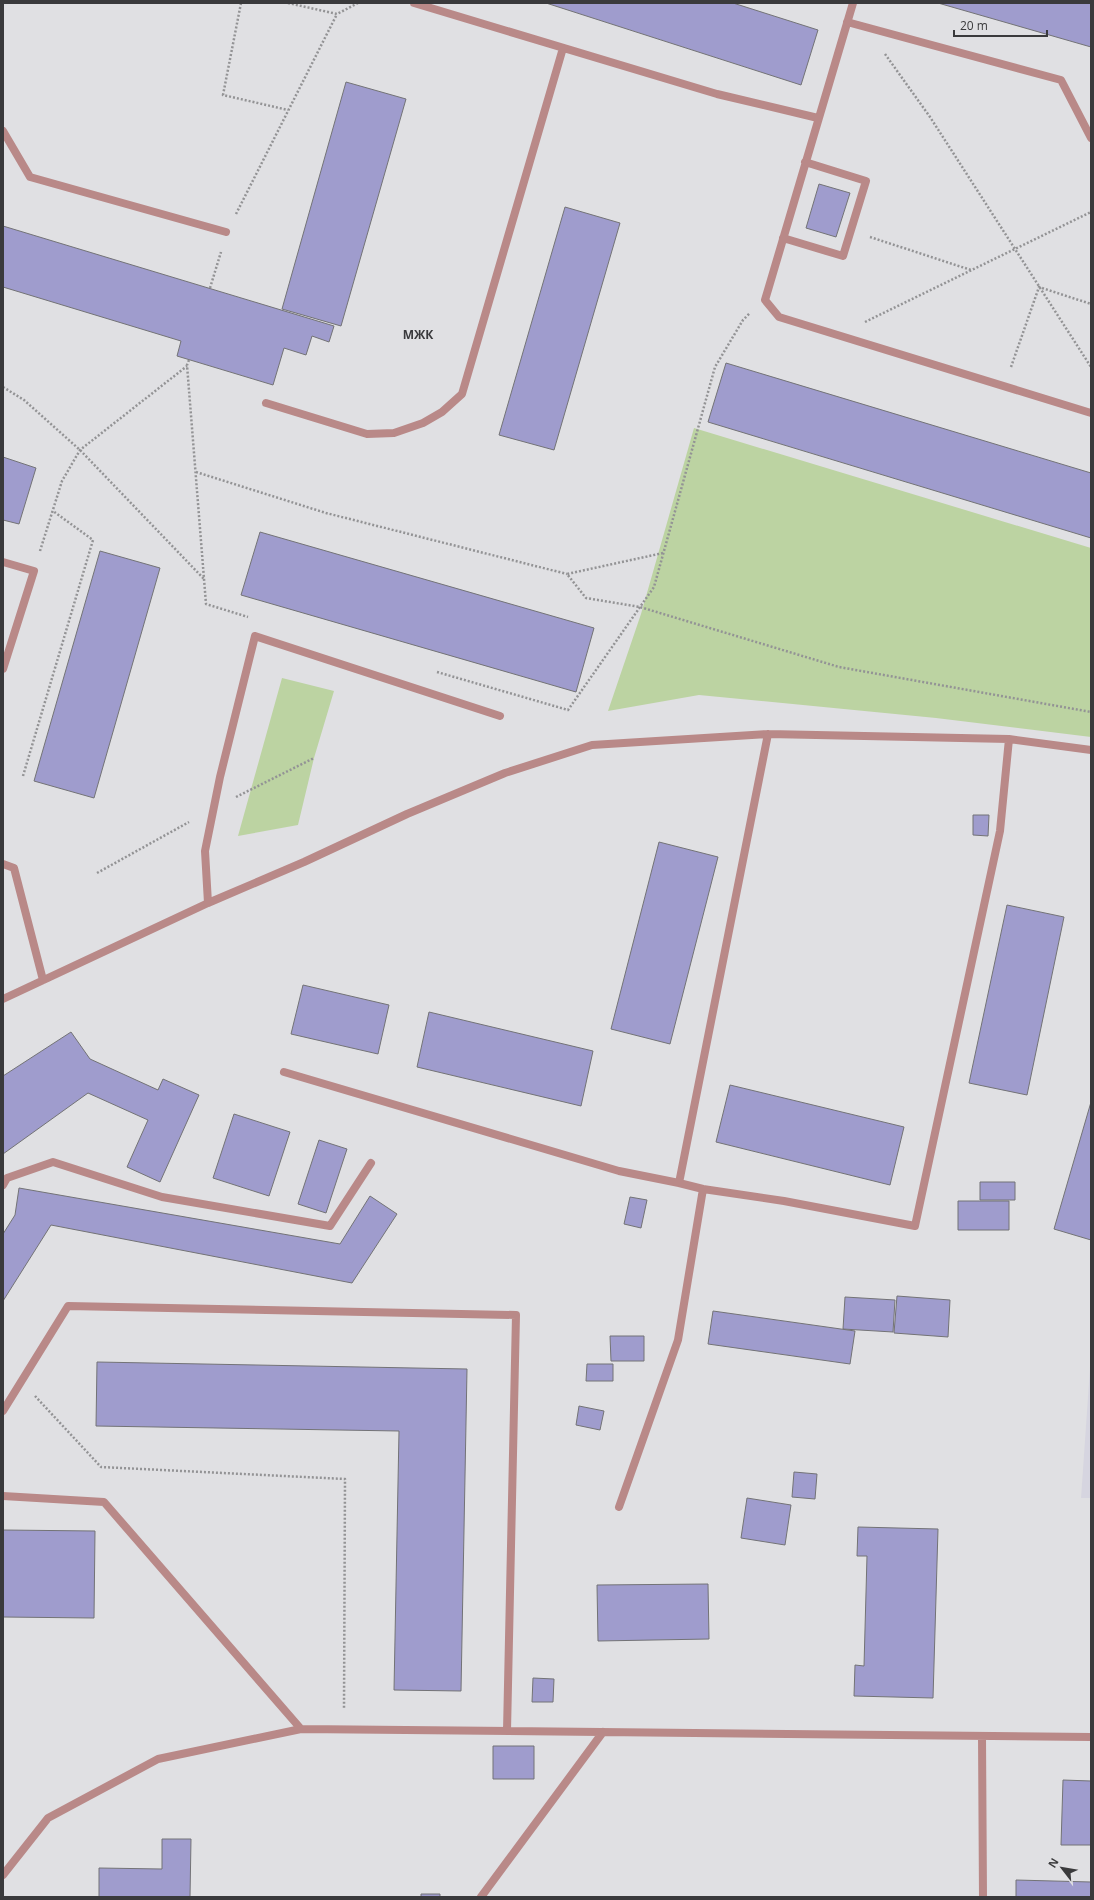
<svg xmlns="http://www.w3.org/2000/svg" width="1094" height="1900" font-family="'Open Sans',sans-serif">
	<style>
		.built { fill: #d6d5e0 }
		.green { fill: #bcd3a2 }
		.building { fill: #9f9ccd; stroke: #737376 }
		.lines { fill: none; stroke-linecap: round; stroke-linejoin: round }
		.path { stroke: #939395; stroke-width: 2.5; stroke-dasharray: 2 2; stroke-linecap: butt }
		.lane { stroke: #b98988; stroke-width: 8 }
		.labels { text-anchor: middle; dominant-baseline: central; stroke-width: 3; stroke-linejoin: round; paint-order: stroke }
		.neighbourhood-label { font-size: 12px; font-weight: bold; fill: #3a3a3d; stroke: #e0e0e3 }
	</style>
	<rect width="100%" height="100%" fill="#e0e0e3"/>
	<path class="built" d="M1091,1353v145h-10z"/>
	<path class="green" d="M694,428l397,120v189l-155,-19 -237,-23 -91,16 33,-97z
		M282,678l52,13 -20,67 -16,67 -60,11z"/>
	<path class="building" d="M546,3h187l85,27 -17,55z
		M938,3h153v44z
		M346,82l60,17 -65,227 -59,-17z
		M819,184l31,9 -14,44 -30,-9z
		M565,207l55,16 -66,227 -55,-15z
		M3,226l331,100 -5,16 -17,-6 -6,19 -22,-7 -11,37 -96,-29 4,-15 -178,-54z
		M726,363l365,110v65l-383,-116z
		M3,457l33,11 -17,56 -16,-4z
		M260,532l334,96 -18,64 -335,-97z
		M100,551l60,17 -66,230 -60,-17z
		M973,815h16l-1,21 -15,-1z
		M659,842l59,15 -48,187 -59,-15z
		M1007,905l57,12 -37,178 -58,-12z
		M303,985l86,20 -11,49 -87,-20z
		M429,1012l164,39 -12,55 -164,-39z
		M71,1032l19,27 68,31 5,-11 36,16 -39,87 -33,-15 21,-47 -60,-27 -85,61v-78z
		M730,1085l174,42 -14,58 -174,-43z
		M1091,1102v138l-37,-11z
		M234,1114l56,18 -21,64 -56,-18z
		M319,1140l28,9 -21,64 -28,-9z
		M980,1182h35v18h-35z
		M19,1188l321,56 30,-48 27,18 -45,69 -301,-58 -48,76v-67l12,-19z
		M630,1197l17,3 -6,28 -17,-4z
		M958,1201h51v29h-51z
		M897,1296l53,4 -2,37 -54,-4z
		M845,1297l50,3 -2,32 -50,-3z
		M713,1311l142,20 -5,33 -142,-20z
		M610,1336h34v25h-33z
		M97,1362l370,7 -6,322 -67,-1 5,-259 -303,-5z
		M587,1364h26v17h-27z
		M579,1406l25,5 -4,19 -24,-5z
		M794,1472l23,2 -2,25 -23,-2z
		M747,1498l44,7 -6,40 -44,-7z
		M858,1527l80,2 -5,169 -79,-2 1,-31 9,1 3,-110h-10z
		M3,1530l92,1 -1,87 -91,-1z
		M708,1584l1,55 -111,2 -1,-56z
		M533,1678l21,1 -1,23h-21z
		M493,1746h41v33h-41z
		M1063,1780l28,1v64h-30z
		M162,1839h29l-1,58h-91v-29l63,1z
		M1016,1880l75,2v15h-75z
		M421,1894h19v3h-19z"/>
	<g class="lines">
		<path class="path" d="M241,3l-18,92 65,15
			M288,3l49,11 21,-11
			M885,54l45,63 161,250
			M236,214l101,-200
			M870,237l101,33
			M210,288l11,-36
			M865,322l226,-110
			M189,360l-2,5 19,239 42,13
			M1011,367l28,-80 52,17
			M3,387l21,13 56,50 124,129
			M196,472l130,41 241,61
			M40,551l22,-70 18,-31 107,-84
			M663,553l-96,21 19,24 54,9 199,60 252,45
			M437,672l131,38 86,-123 61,-220 28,-47 7,-7
			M23,776l70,-236 -40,-29
			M236,797l78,-39
			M97,873l92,-51
			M35,1396l66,71 244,12 -1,230"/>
		<path class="lane" d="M414,3l303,91 101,24
			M853,3l-88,297 14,17 312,96
			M847,22l214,58 30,58
			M3,131l27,46 196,55
			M783,238l60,18 23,-75 -61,-19
			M266,403l101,31 27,-1 29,-10 19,-11 20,-18 101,-346
			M3,562l31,9 -31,98
			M3,864l11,4 29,112
			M208,903l-3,-52 15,-74 35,-141 245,80
			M3,999l205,-96 96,-41 103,-48 98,-41 87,-28 176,-11 241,5 82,11
			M284,1072l335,99 60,12 89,-449
			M679,1183l24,6 81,12 131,25 85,-395 9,-92
			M3,1185l4,-7 46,-16 109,35 168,29 41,-63
			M3,1411l65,-105 448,9 -9,416
			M3,1496l101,6 197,227
			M619,1507l59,-167 25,-151
			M982,1736l1,161
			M3,1875l45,-57 110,-59 143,-30 790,8
			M481,1897l122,-165"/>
	</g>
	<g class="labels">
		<g class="neighbourhood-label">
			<text x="418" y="334">МЖК</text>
		</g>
	</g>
	<rect width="1094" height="1900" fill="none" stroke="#3a3a3c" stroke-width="8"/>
	<g transform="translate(1062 1868) rotate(301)" stroke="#e0e0e3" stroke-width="3" paint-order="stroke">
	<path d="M0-3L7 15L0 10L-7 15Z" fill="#3a3a3c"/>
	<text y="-6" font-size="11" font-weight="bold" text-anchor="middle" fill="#3a3a3c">N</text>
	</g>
	<path d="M954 30v6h93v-6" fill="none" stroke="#3a3a3c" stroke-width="2"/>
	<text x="960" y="30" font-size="12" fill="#3a3a3c" stroke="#e0e0e3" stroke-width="3" paint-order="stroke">20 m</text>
</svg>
